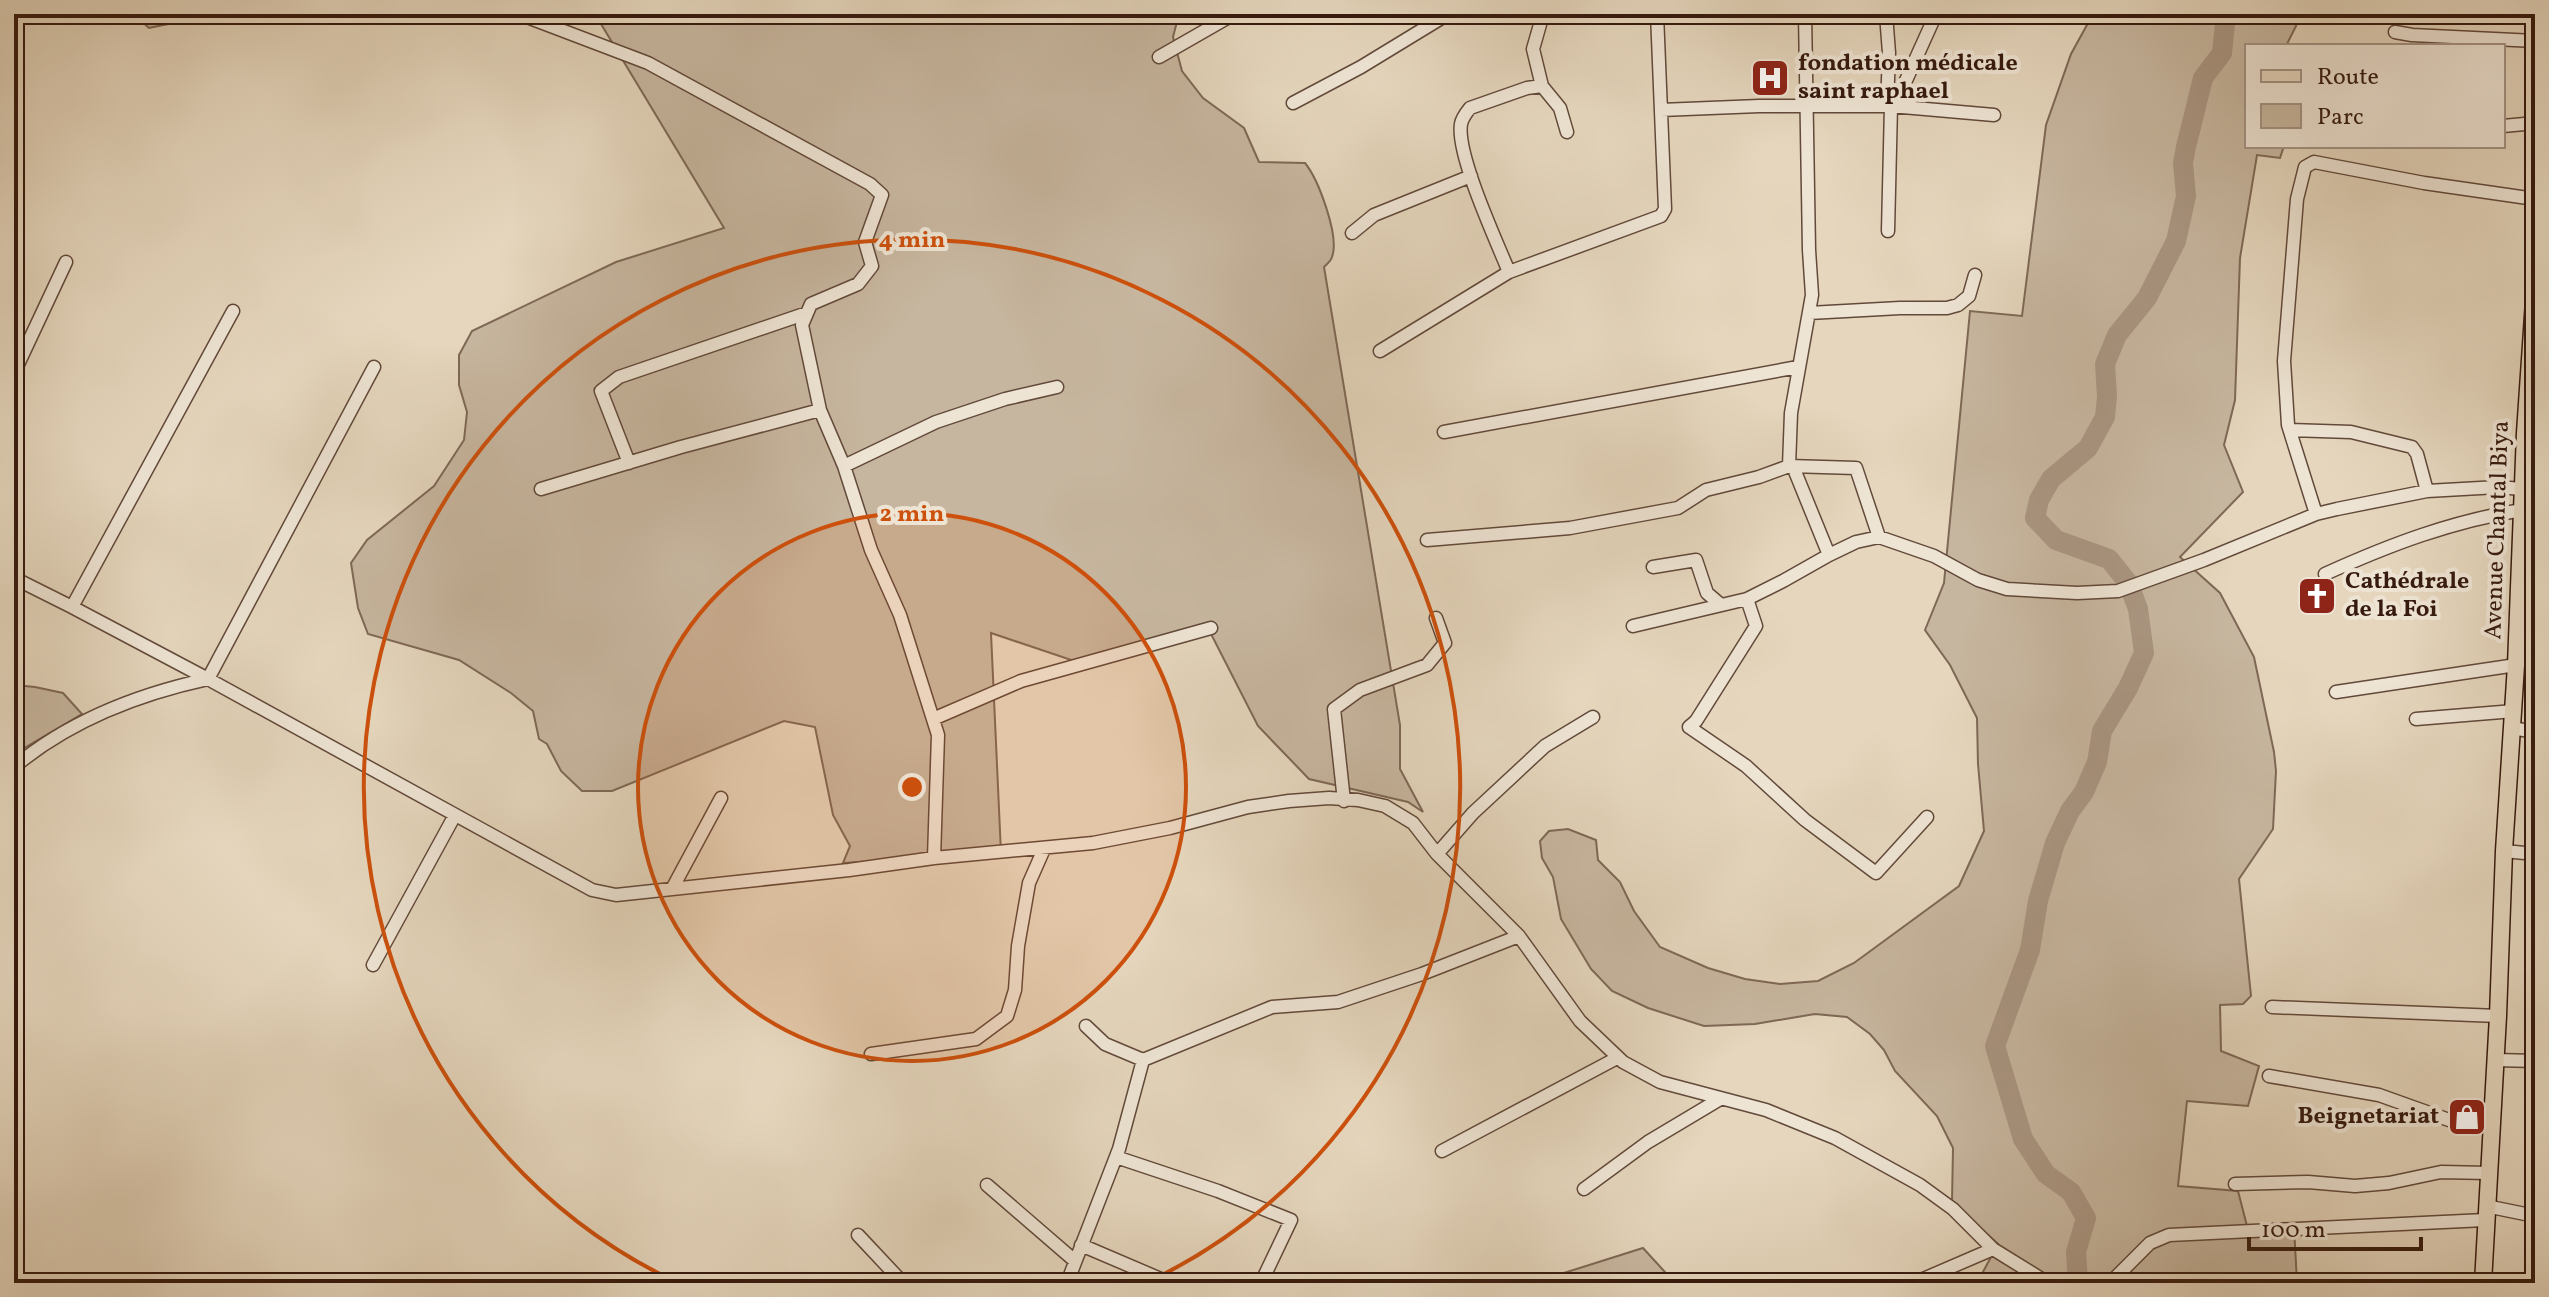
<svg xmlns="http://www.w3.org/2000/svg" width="2549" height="1297" font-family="Vollkorn,serif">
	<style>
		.green { fill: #c7b69f; stroke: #7e6856; stroke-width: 2 }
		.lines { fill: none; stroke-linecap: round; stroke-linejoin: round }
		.river { stroke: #aa9682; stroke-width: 20 }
		.minor-casing { stroke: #62493a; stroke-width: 15 }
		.major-casing { stroke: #361a0e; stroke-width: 19 }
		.minor { stroke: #eee4d4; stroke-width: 12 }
		.major { stroke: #e5d6bd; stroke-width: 16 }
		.ring { fill: none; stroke: #cd500c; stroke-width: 4 }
		.labels { text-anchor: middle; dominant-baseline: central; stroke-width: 8; stroke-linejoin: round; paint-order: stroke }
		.poi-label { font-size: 24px; font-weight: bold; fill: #361a0e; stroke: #eee4d4; text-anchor: start }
		.street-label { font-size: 24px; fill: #361a0e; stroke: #eee4d4 }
		.centre { fill: #cd500c; stroke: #eee4d4; stroke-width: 4 }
		.ring-label { font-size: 24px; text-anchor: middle; font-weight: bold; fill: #cd500c; stroke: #eee4d4; stroke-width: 8; stroke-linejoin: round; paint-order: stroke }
	</style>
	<rect width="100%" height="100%" fill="#e5d6bd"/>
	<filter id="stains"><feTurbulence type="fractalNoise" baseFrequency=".0025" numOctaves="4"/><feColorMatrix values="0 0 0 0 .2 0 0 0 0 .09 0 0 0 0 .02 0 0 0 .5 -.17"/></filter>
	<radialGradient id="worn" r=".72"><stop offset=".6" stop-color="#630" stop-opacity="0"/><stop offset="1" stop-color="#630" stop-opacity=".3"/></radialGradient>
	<path class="green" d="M133,14h53l-8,8 -29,6z
		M595,14h584l-6,23 9,34 21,27 41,30 15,34 46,1c13,16 35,73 27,94 -1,4 -5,7 -8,10l76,458v44l23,43 -15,-10 -99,-23 -51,-53 -49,-96 -123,35 -95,-32 10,220 -158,10 7,-17 -17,-31 -18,-88 -31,-6 -172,70h-30l-21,-20 -14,-27 -8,-5 -6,-28 -22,-18 -52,-33 -91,-26 -10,-26 -7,-45 16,-23 67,-54 30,-46 3,-28 -8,-27v-30l13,-24 144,-69 108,-34z
		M2093,14h209l-16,32h-39v100h37l-4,12 -23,-3 -17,103 -5,142 -11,45 19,47 -63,65 40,36 34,64 20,95 2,19 -3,58 -34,50 12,117 -8,8 -23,1 1,46 38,15 -11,40 -61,-5 -9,85 60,5 10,39 46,-3 3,55 33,-4v5h-353l21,-39 -46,-42 1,-54 -16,-32 -42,-45 -11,-21 -14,-16 -23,-17 -32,-3 -60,10 -51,2 -56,-18 -36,-17 -21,-22 -30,-50 -8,-42 -11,-19 -2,-17 9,-10 19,-2 28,11 2,20 22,22 14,29 26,36 48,21 37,11 35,5 38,-3 36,-18 105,-77 25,-55 -6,-67 -1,-46 -27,-53 -25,-35 19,-47 26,-272 52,5 24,-191 25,-71z
		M14,685l21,2 28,6 19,21 -68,40z
		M1643,1248l32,35h-133l6,-5z"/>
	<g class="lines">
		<path class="river" d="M2129,584l-20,-25 -53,-19 -21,-22 4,-18 12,-21 37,-31 17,-31 2,-20 -2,-33 12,-29 30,-37 29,-57 10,-45 -3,-33 3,-16 17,-69 19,-25 4,-39
			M2078,1283l-2,-31 10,-34 -15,-26 -25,-18 -23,-35 -28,-93 35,-96 8,-49 17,-58 15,-32 14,-19 13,-30 5,-31 26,-43 16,-35 -6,-44 -7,-19"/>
		<defs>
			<path id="minor" d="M519,14l129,49 222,121 12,11 -17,47 7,24 -14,18 -47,20 -9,21 18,85 24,56 27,84 29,65 38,120 -4,123
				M1543,14l-10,35 9,37 18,22 7,24
				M1805,14l4,236 3,45 -21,118 -2,53 5,3 35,86
				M1886,14l3,39 -2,53
				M2395,32l17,3 123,6
				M1159,57l75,-43
				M1293,103l68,-36 87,-53
				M1661,110l98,-4h132l12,-19 33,-73
				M2503,126l32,-3
				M1888,231l3,-125 103,9
				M1352,233l22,-18 97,-39
				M1509,272c-13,-32 -53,-118 -48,-148 1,-6 5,-11 9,-16l57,-20 15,-2
				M233,311l-161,296 136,72 166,-312
				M1809,313l91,-5h47l11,-3 11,-9 6,-21
				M1380,351l129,-79 152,-56 4,-7 -8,-195
				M14,373l52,-111
				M2290,430l61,2 61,15 5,7 10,37
				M1444,432l354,-65
				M629,463l-28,-72 18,-14 188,-64
				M844,466l92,-44 69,-23 52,-12
				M541,489l140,-42 139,-37
				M2316,514l-28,-89 -4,-64 13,-162 8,-32 9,-5 110,21 111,16
				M2523,535l12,-2
				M1427,540l143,-12 108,-20 28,-18 53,-13 30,-11 67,2 23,69
				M1653,567l43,-7 11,33 14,12
				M2325,574c64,-29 127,-53 197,-64
				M14,578l58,29
				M1747,599l9,27 -60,95 -7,6 57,39 59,54 71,53 51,-56
				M1633,626l114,-27 36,-18 46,-26 27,-13 23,-5 55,19 44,24 29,9 70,4 41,-2 86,-31 112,-46 21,-5 90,-18 71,-4 24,2
				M2336,692l180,-27
				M933,719l88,-38 190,-53
				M2416,719l98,-8
				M2512,728l23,4
				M14,767c55,-46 125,-73 194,-88l384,211 24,5 233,-25 85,-12 159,-15 77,-15 78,-21 41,-6 40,-3 29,2 27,6 28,17 24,31 82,82 61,85 43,41 37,20 106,28 69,28 85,47 33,24 40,40 55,34
				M1344,801l-10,-92 26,-19 67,-25 18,-22 -9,-25
				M2504,851l31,3
				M1437,854l36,-41 72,-67 48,-29
				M672,889l49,-91
				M373,965l82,-150
				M2272,1007l226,9
				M1086,1026l19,18 38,16
				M871,1054l105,-15 31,-23 8,-26 3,-44 11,-63 15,-34
				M2496,1060l39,1
				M2269,1076l110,19 70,25 44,5
				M1442,1151l175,-93
				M1116,1157l102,34 73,29 -30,63
				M2235,1184l73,-2 47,4 34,-3 52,-11 48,1
				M987,1185l88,76
				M1584,1189l64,-47 72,-43
				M2486,1206l49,10
				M858,1235l45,48
				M1081,1245l89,38
				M14,1275l9,8
				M1067,1283l52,-134 24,-89 129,-53 66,-5 84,-28 97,-38
				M1914,1283l79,-34
				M2110,1283l40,-40 19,-8 316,-15"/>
			<path id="major" d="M2483,1283l15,-267 6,-165 12,-186 9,-232 10,-147"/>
		</defs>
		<use href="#minor" class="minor-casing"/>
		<use href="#major" class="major-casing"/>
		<use href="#minor" class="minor"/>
		<use href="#major" class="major"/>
	</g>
	<circle cx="912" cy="787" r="274" fill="#cd500c" fill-opacity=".12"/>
	<g class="ring">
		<circle cx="912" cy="787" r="274"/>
		<path d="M676 1282A548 548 0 1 1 1148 1282"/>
	</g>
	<defs>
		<symbol id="hospital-square" viewBox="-11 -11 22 22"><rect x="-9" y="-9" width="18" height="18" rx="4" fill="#8f2418" stroke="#eee4d4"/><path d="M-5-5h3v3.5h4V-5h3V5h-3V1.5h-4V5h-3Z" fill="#fff"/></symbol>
		<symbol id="church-square" viewBox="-11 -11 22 22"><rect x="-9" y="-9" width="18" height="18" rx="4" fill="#8f2418" stroke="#eee4d4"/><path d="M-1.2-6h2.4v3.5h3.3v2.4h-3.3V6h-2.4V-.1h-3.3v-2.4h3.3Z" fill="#fff"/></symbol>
		<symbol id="shop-square" viewBox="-11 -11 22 22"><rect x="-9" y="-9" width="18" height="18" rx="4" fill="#8f2418" stroke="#eee4d4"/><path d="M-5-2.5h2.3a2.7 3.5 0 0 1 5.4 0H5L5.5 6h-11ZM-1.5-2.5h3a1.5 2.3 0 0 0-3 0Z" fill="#fff"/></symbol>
	</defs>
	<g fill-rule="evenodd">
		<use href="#hospital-square" x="1748" y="56" width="44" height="44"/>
		<use href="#church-square" x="2295" y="574" width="44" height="44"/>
		<use href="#shop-square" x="2445" y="1095" width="44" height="44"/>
	</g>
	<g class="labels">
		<g class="poi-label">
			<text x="1798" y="64">fondation médicale<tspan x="1798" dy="28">saint raphael</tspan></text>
			<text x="2345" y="582">Cathédrale<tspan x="2345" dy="28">de la Foi</tspan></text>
			<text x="2439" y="1117" text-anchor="end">Beignetariat</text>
		</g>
		<g class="street-label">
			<text transform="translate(2498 530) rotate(-88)">Avenue Chantal Biya</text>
		</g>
	</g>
	<circle cx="912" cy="787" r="12" class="centre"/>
	<g class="ring-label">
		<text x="912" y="247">4 min</text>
		<text x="912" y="521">2 min</text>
	</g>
	<rect width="2549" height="1297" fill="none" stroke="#e5d6bd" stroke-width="48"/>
	<rect x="16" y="16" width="2517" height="1265" fill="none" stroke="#361a0e" stroke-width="4"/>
	<rect x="24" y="24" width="2501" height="1249" fill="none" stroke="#361a0e" stroke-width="2"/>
	<rect x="2245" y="44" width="260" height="104" fill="#eee4d4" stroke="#a49385" stroke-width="2"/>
	<rect x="2261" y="70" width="40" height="12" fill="#e5d6bd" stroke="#a49385" stroke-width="2"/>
	<text x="2317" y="84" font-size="24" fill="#361a0e">Route</text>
	<rect x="2261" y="104" width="40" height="24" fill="#c7b69f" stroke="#a49385" stroke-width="2"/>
	<text x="2317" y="124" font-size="24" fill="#361a0e">Parc</text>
	<path d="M2249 1237v12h172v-12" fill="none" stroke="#361a0e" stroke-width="4"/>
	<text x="2261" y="1237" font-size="24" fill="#361a0e" stroke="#eee4d4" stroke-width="6" paint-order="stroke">100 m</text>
	<rect width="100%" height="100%" filter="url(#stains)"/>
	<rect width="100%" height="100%" fill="url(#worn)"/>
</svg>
